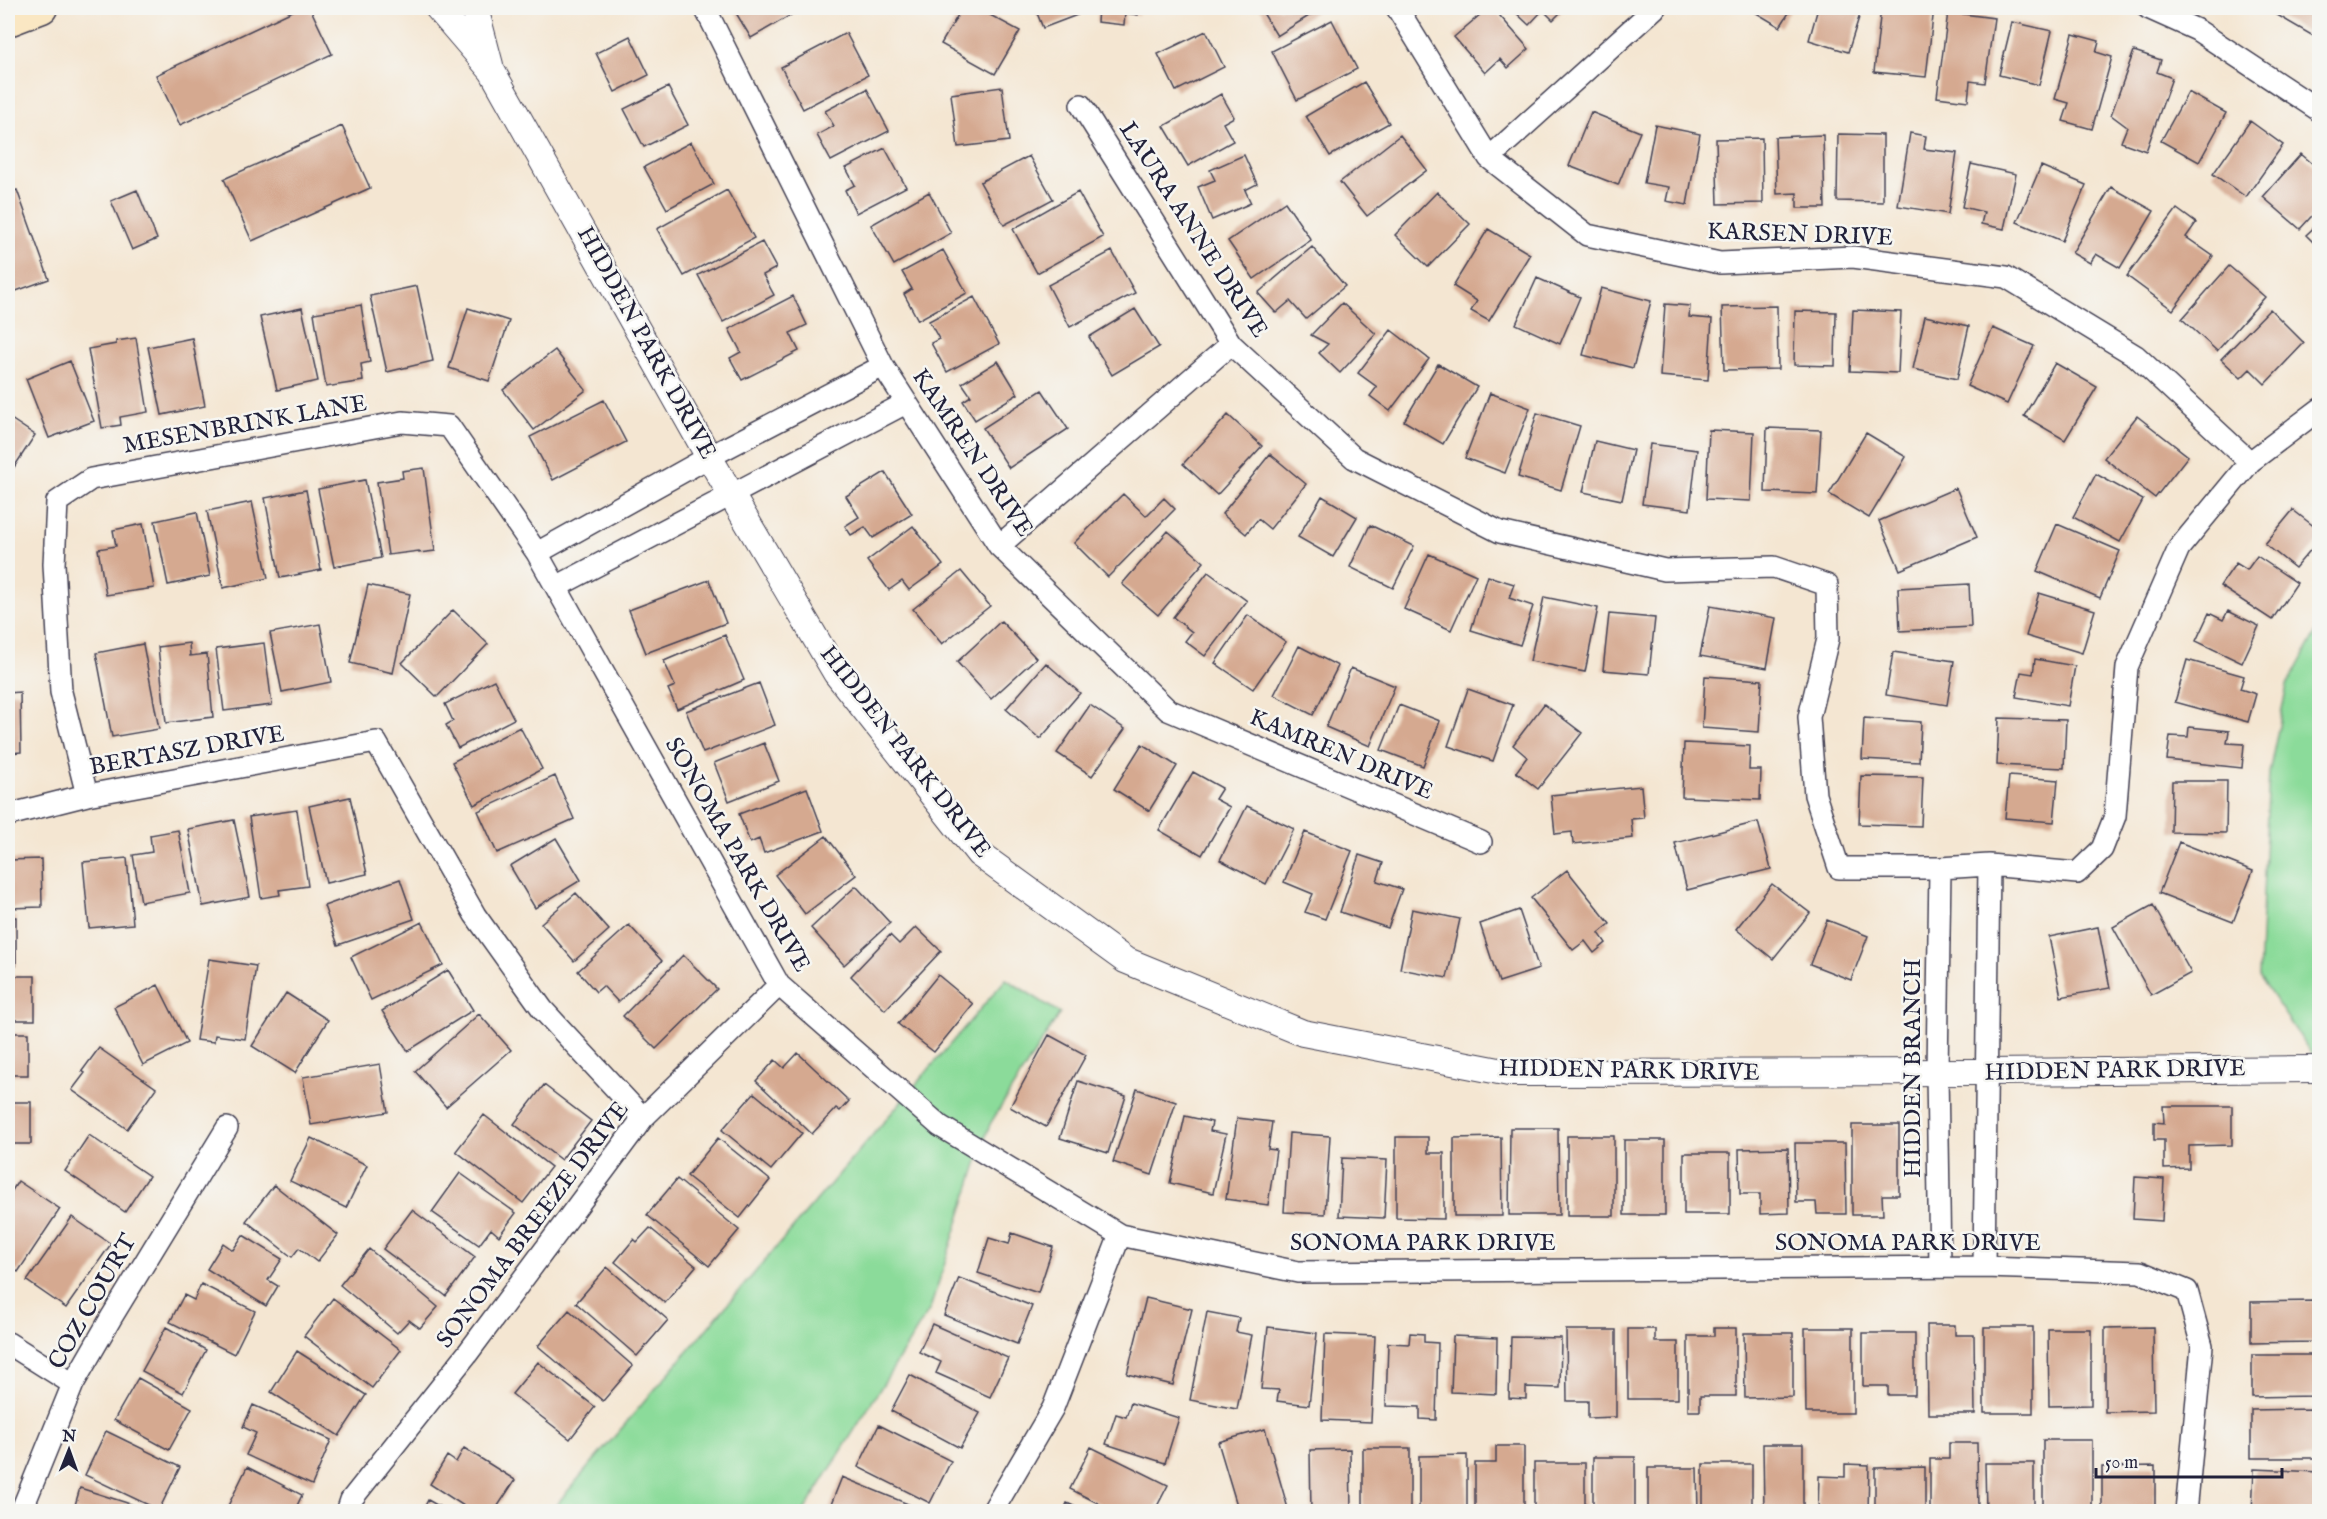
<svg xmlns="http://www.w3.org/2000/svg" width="2327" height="1519" font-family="'IM FELL English',serif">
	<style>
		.green { fill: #8bdb9a; stroke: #567e6a; stroke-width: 1.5 }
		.building { fill: #d5a990 }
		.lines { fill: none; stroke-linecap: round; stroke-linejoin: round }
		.minor-casing { stroke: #423f52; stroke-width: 24 }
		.tertiary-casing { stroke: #423f52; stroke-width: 28 }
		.secondary-casing { stroke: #423f52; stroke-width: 33 }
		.minor { stroke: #fff; stroke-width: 21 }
		.tertiary { stroke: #fff; stroke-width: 26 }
		.secondary { stroke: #fae7c3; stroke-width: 30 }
		.labels { text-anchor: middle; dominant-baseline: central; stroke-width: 5; stroke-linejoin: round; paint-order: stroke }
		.street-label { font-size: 24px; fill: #22223b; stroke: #f6f6f2 }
	</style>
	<rect width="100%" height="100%" fill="#f6f6f2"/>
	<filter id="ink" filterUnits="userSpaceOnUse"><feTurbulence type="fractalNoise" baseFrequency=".0167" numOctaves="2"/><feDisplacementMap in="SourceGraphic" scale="12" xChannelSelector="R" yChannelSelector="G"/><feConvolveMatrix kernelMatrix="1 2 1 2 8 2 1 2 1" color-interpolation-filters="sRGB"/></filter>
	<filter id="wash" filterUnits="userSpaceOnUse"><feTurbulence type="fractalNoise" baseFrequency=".008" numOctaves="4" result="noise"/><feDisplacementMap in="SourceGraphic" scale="24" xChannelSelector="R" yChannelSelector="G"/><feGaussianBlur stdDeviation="1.35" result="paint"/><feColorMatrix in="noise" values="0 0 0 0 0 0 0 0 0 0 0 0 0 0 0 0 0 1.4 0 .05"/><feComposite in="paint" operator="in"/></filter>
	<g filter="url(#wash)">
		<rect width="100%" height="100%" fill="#f4e6d2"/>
		<path class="green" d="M2319,627v438l-60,-89 10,-203 18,-87z
			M1006,979l54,34 -70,111 -60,185 -126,202 -251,1 8,-13z"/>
		<g id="blocks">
			<path class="building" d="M299,8h11l22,46 -152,71 -24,-50z
				M733,8h63l2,3 -47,27z
				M962,8h15l43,23 -25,43 -54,-30z
				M1035,8h49l1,4 -42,16z
				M1098,8h40v7l-13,-2 -1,12 -27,-3z
				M1260,8h59l1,1 -43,27z
				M1488,8h5l36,41 -21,19 -8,-9 -15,14 -31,-36z
				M1511,8h54l-12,12 -10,-10 -14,15z
				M1748,8h44l-12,19z
				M1818,8h44l-14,44 -39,-12z
				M1881,8h53l-8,69 -52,-5z
				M2275,8h45v32l-48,-28z
				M1948,12l46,6 -9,65 -15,-2 -2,20 -31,-4z
				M1332,20l25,49 -60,31 -25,-49z
				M2012,22l40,9 -13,54 -40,-10z
				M1206,31l18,36 -48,24 -18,-37z
				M846,33l22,42 -65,34 -22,-42z
				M2073,34l26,7 -3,11 16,5 -20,72 -29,-8 6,-18 -14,-4z
				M630,36l19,39 -34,17 -19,-39z
				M2134,51l27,9 -4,12 15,6 -26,73 -25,-9 6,-15 -16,-12z
				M1364,82l25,41 -59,33 -24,-40z
				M668,87l20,38 -44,22 -20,-38z
				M1002,87l7,54 -51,6 -7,-53z
				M867,89l22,42 -58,30 -14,-26 17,-9 -9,-15z
				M2188,92l38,21 -27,49 -38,-21z
				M1221,94l13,23 -11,6 10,18 -45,25 -24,-40z
				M1591,112l49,20 -22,53 -49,-19z
				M2250,121l33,24 -37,52 -33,-23z
				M1655,125l45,9 -13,71 -21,-4 3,-14 -25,-4z
				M342,126l28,62 -118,53 -28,-62z
				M1910,133l16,3 -2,13 33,4 -9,61 -50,-8z
				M1838,134l45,1v67l-46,-1z
				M1400,135l27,35 -60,46 -27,-34z
				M1823,135l2,73h-28v-15l-20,1 -2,-57z
				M1762,138l1,65 -45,1 -2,-65z
				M691,142l23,42 -47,25 -23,-42z
				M885,148l21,39 -50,26 -11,-23 10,-5 -9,-17z
				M2301,154l19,16v37l-20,22 -37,-32z
				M1244,155l13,29 -12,6 6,13 -39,17 -14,-33 17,-7 -5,-10z
				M1029,156l24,43 -49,26 -24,-43z
				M1971,164l45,10 -12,55 -23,-5 3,-12 -22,-5z
				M2041,166l45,19 -24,56 -45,-19z
				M2111,187l43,24 -34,57 -24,-14 -6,9 -18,-10z
				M17,190l32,89 -41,15v-101z
				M137,190l20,49 -25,11 -21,-49z
				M727,190l27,48 -70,38 -27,-47z
				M929,192l22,41 -57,32 -23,-40z
				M1078,192l25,45 -66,36 -24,-44z
				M1437,192l33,32 -42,43 -33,-32z
				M1285,202l26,38 -57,39 -26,-38z
				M2177,209l19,14 -10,14 27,19 -40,54 -46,-34z
				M2320,222v27l-14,-14z
				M1488,229l42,25 -41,67 -18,-10 6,-10 -24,-15z
				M762,242l14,26 -13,7 11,20 -51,27 -25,-47z
				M1312,247l33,39 -39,33 -16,-18 -14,12 -18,-20z
				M943,250l24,43 -49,27 -14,-26 8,-5 -10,-17z
				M1112,251l23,42 -65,34 -22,-42z
				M2229,266l36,31 -48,54 -35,-32z
				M1537,278l43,19 -20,47 -44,-20z
				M417,286l16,75 -46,11 -17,-76z
				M1601,288l50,13 -18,67 -50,-13z
				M793,296l14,29 -17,8 9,18 -57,29 -12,-22 11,-6 -12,-23z
				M974,297l25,47 -52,28 -16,-29 8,-4 -10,-18z
				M1342,303l34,31 -36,39 -21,-20 9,-9 -17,-9z
				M1665,304l25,2 -1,11 23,2 -4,61 -48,-4z
				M361,305l9,57 -9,2 2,17 -37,6 -12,-74z
				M1777,306l1,63 -54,1 -2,-63z
				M302,308l16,73 -41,9 -17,-73z
				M468,308l41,13 -20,60 -40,-13z
				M1135,309l24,38 -47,28 -23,-38z
				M2270,309l34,34 -39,41 -15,-15 -9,9 -20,-19z
				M1853,310l48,2 -3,61 -48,-2z
				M1795,311l41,1 -1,54 -41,-1z
				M1925,316l44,10 -12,53 -44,-10z
				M1993,328l41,18 -27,58 -40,-18z
				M1391,330l38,29 -39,52 -20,-15 7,-9 -19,-14z
				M136,338l12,74 -28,5 1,8 -19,3 -14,-79 28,-5v-3z
				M192,338l13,68 -43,9 -14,-68z
				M555,350l31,40 -52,40 -31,-40z
				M70,361l24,60 -45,17 -23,-59z
				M998,361l20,33 -43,26 -12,-19 8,-5 -9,-13z
				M2055,363l42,24 -32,53 -41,-24z
				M1438,364l39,23 -34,57 -39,-23z
				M1042,390l26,39 -59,39 -26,-40z
				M1490,393l40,15 -25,65 -40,-15z
				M604,400l22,42 -73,38 -23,-43z
				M1537,413l43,13 -19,64 -43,-13z
				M1228,415l34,31 -45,49 -34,-31z
				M2137,416l51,40 -33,42 -51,-40z
				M8,417l27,18 -26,40 -1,-2z
				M1767,428l54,2 -4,64 -52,-2z
				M1709,430l45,2 -3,69 -45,-2z
				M1866,433l40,24 -37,61 -40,-24z
				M1595,441l38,9 -11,50 -39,-8z
				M1650,444l47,6 -7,60 -48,-6z
				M1270,454l36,30 -36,45 -12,-10 -12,15 -24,-20z
				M424,468l11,83 -16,2v-2l-31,4 -11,-73 26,-4 -1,-7z
				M885,472l27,42 -39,24 -8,-11 -14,8 -6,-9 14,-9 -13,-21z
				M2096,474l47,26 -23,42 -47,-25z
				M365,480l16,78 -47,9 -16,-78z
				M1956,488l21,49 -77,33 -21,-49z
				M306,490l15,80 -41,8 -15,-80z
				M1123,494l23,22 18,-18 11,11 -67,68 -34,-34z
				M1322,496l35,21 -24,40 -35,-20z
				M252,502l16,76 -45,10 -16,-77z
				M2293,510l27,21v8l-25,29 -30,-24z
				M197,512l13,64 -42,9 -13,-64z
				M143,524l11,64 -48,7 -8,-46 18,-3 -3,-16z
				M2057,524l63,27 -20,47 -63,-27z
				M1370,525l44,21 -21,42 -43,-21z
				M913,526l30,39 -34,25 -7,-9 -13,9 -22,-29z
				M1168,531l36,31 -46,53 -36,-31z
				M1429,554l47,21 -25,55 -47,-21z
				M2257,556l40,27 -25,37 -52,-34 16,-23 11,7z
				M961,571l29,35 -48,38 -29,-35z
				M1208,572l39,29 -42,55 -20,-15 7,-9 -19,-15z
				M1488,576l26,8 -5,14 24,8 -13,39 -49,-15z
				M709,580l17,43 -80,30 -17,-43z
				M1969,584l2,43 -71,4 -2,-43z
				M368,585l42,9 -17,79 -43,-10z
				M2039,593l56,17 -13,43 -56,-17z
				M1544,597l54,11 -13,64 -55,-11z
				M1710,606l66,12 -9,50 -67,-12z
				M453,610l35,34 -51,53 -35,-34z
				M2228,611l31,15 -17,37 -46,-22 13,-28 14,7z
				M1609,614l46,4 -6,56 -46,-4z
				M1248,615l38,27 -33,47 -38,-26z
				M1001,621l35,37 -45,41 -34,-37z
				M320,624l11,58 -49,10 -12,-59z
				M725,635l19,45 -67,29 -9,-20 7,-3 -11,-25z
				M189,643l1,13 17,-2 6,63 -47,6 -8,-76z
				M264,643l8,62 -48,6 -8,-62z
				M143,644l16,85 -47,8 -16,-84z
				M1299,646l39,20 -25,49 -39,-20z
				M1893,652l61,9 -7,44 -61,-10z
				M2035,659l40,7 -7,40 -52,-9 5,-25 12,2z
				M2187,660l57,16 -4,13 16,5 -8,28 -73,-20z
				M1046,663l34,30 -40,46 -34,-30z
				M1351,668l44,18 -25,60 -44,-19z
				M1705,676l57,4 -3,52 -57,-4z
				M494,680l20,39 -56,29 -12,-23 7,-4 -8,-17z
				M759,683l16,42 -72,28 -17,-42z
				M1468,689l45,16 -20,56 -45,-15z
				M20,692l1,60 -13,1v-60z
				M1544,704l38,29 -44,56 -22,-17 11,-15 -14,-12z
				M1090,705l35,24 -33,47 -35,-23z
				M1399,705l41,16 -17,45 -42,-16z
				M1864,718l57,4 -2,40 -57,-3z
				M1999,718l67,2 -2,48 -67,-3z
				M520,727l22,42 -68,36 -22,-43z
				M2189,727l40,4 -2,12 17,1 -2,24 -75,-8 3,-24 18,1z
				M764,743l15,38 -50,20 -15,-38z
				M1684,743l66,3 -1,24h12l-1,30 -78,-3z
				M1142,744l35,22 -28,45 -35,-22z
				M1193,772l29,16 -7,11 15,8 -28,48 -43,-25z
				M555,776l19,43 -77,34 -19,-42z
				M1861,776l62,1 -2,49 -62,-2z
				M2009,776l49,4 -4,42 -49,-4z
				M2172,781h55l-1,52 -55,-1z
				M1641,786l3,32 -13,1 2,19 -60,6 -1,-12 -17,2 -4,-39z
				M807,788l16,43 -59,22 -5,-14 -9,4 -11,-29z
				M350,797l17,77 -41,9 -17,-77z
				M1247,806l47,23 -28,55 -46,-24z
				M297,810l11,76 -29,4 1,5 -19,3 -12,-81z
				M234,820l16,77 -47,9 -15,-77z
				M1758,822l13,47 -84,21 -12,-47z
				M178,830l12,63 -49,9 -8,-47 19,-3 -2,-17z
				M1305,832l47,19 -27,68 -20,-7 8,-18 -29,-12z
				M826,836l30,39 -51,39 -30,-39z
				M556,838l25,42 -46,28 -25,-42z
				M2179,842l74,29 -20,51 -74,-29z
				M1359,855l24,8 -6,18 25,8 -14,39 -48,-16z
				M127,858l6,66 -44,4 -6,-66z
				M41,859l1,48 -34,1v-48z
				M1567,870l43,54 -11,9 7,10 -12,10 -9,-12 -12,9 -42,-52z
				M400,879l14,40 -76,26 -14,-39z
				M1772,884l38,29 -37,46 -37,-30z
				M856,886l34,37 -46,42 -33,-37z
				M576,893l33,37 -35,31 -33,-38z
				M2153,905l38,68 -40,22 -38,-68z
				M1412,909l48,10 -13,59 -47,-9z
				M1519,910l20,59 -40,13 -19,-58z
				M8,917h8v49h-8z
				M1827,920l41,16 -17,44 -41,-16z
				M422,922l21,43 -72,35 -20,-43z
				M629,925l33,36 -44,41 -15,-16 -7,6 -18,-21z
				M916,927l25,24 -56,59 -34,-34 39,-41 9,9z
				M2098,927l12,61 -49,9 -12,-60z
				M683,955l34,34 -61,60 -33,-33z
				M209,959l47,7 -11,73 -30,-4 -1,7 -18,-2z
				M448,970l25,40 -65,41 -26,-40z
				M938,975l35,29 -39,48 -36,-28z
				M8,976h27v44h-27z
				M158,985l29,58 -44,22 -29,-58z
				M286,993l42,27 -33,53 -43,-27z
				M479,1014l32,36 -65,57 -31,-36z
				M8,1033h20v42h-20z
				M1049,1035l37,20 -40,72 -36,-20z
				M99,1048l57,40 -29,41 -55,-39 13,-17 -3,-2z
				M798,1053l51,48 -9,10 -4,-3 -24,26 -56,-53 19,-21 9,8z
				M380,1064l8,48 -77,13 -8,-48z
				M1078,1081l48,15 -18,57 -48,-15z
				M544,1085l47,36 -30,39 -47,-36z
				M1137,1089l39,13 -24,73 -39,-13z
				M754,1093l48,40 -31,37 -49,-40z
				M8,1102h23v42h-23z
				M2163,1106h69v39l-43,1v22l-25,1v-29h-10v-18l10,1z
				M484,1115l67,52 -28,36 -67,-52z
				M1185,1116l27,6 -2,9 16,3 -13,59 -43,-10z
				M1237,1118l35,4 -4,27 8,1 -8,55 -42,-6z
				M1852,1125h47v70h-17l1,20h-31z
				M1510,1128h48l1,87h-50z
				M1289,1133l41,3 -5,78 -41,-2z
				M89,1135l60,41 -24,36 -60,-41z
				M1567,1136h47v80h-47z
				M1396,1137h32v16h16v66l-48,-1z
				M1501,1137l1,79h-48v-78z
				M311,1138l56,27 -21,43 -56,-27z
				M718,1138l52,42 -30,38 -53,-42z
				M1624,1140h41v75h-41z
				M1795,1143h50l1,71h-29l-1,-12h-20z
				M1788,1148l1,65 -29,1v-20h-20l-1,-45z
				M1684,1153h46v61h-46z
				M1342,1158l45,2 -3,58 -45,-2z
				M460,1173l56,40 -17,23 -8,-7 -12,16 -47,-33z
				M2135,1177l29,2 -2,42 -29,-2z
				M677,1179l62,51 -30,36 -62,-51z
				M18,1181l42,28 -42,63 -10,-7v-68z
				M274,1185l64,50 -21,27 -18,-14 -7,9 -46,-36z
				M412,1210l63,47 -29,39 -63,-47z
				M72,1217l39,27 -45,64 -39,-27z
				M650,1228l46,38 -31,37 -50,-41 19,-23 3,3z
				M1012,1233l41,14 -15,46 -60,-20 11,-35 20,6z
				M243,1235l39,24 -14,21 10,6 -12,20 -59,-37 16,-26 10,7z
				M369,1249l69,58 -18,21 -11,-8 -12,13 -57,-48z
				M607,1267l61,53 -31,36 -61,-53z
				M959,1278l73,28 -15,38 -73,-29z
				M201,1284l54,27 -21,43 -64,-32 14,-27 10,5z
				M333,1298l68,52 -29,38 -68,-52z
				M1146,1298l46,11 -19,76 -46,-11z
				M2320,1301v41l-69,1v-41z
				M569,1310l64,56 -30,35 -65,-55z
				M1207,1312l32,6 -3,14 16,3 -15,74 -47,-9z
				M932,1324l76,34 -18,39 -54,-24 5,-11 -22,-10z
				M1927,1325h28v10h19l1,79h-47z
				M166,1327l40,23 -23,43 -41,-22z
				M1268,1327l49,6 -8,72 -32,-4 2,-11 -18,-1z
				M1984,1327h49v86h-49z
				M2153,1327l1,84 -49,1v-84z
				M1714,1328h22v68h-36v15h-12v-75h26z
				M1805,1328h48v85h-47z
				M1628,1329h27v13h23v57h-50z
				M2048,1329h43v76l-42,1z
				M1566,1330h50v87l-28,1v-17h-21z
				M1410,1333l14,1v8l14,1 -2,77 -16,-1v-12l-34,-1 2,-63 21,1z
				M1744,1333h49v64l-48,1z
				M1863,1333h52v62h-27v-9h-25z
				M1325,1334l50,2 -4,86 -49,-2z
				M1453,1336l44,2 -1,56 -45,-2z
				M1511,1337l50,1 -1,50 -34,-1v12l-17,-1z
				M297,1351l69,44 -27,41 -68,-44z
				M2252,1355h68v41l-68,1z
				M538,1362l57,45 -25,32 -58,-45z
				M910,1375l70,38 -20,35 -69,-37z
				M138,1378l54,30 -23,42 -55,-30z
				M1131,1403l48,15 -14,45 -59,-19 10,-30 10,3z
				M253,1405l78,35 -19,45 -66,-30 10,-22 -13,-6z
				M2320,1409v49h-69v-48z
				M879,1425l72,36 -21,42 -72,-36z
				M1265,1429l24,83h-50l-21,-70z
				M106,1431l74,36 -21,43 -74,-35z
				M2043,1440h49v72h-49z
				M1949,1443h28l1,69h-48v-53h19z
				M1763,1444h40v68h-39z
				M1496,1446h28v66h-49v-49h21z
				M1091,1447l77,38 -14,27h-39l-45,-23z
				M464,1448l51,32 -21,32h-21l-43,-28 17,-28 9,6z
				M1363,1448h47v64h-47z
				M1350,1449l1,63h-40l-1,-62z
				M1467,1455v57h-48v-56z
				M1593,1457h42v55h-42z
				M1534,1463h51v49h-51z
				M1985,1463h49v49h-48z
				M1703,1464h49v48h-49z
				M1845,1464l24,1 -1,47h-50l1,-36 26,1z
				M2155,1466v46h-53v-45z
				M247,1467l55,28 -8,17h-69z
				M1925,1467v45h-50v-44z
				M1648,1468h49l1,44h-50z
				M2254,1469l66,3v40h-68z
				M842,1477l83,34v1h-97z
				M80,1488l63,20 -1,4h-69z
				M428,1500l21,12h-27z
				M1067,1503l20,9h-24z"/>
		</g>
	</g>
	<g filter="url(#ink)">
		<use href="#blocks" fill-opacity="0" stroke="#423f52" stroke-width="1.5"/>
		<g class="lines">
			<defs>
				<path id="minor" d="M705,8l178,358 116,180 169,164 313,132
					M1397,8l92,150 98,77 133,28 133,-6 153,20 130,79 114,106
					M2148,8l49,22 123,81
					M1081,105l150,239 123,114 146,74 165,38 109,-3 53,18 1,54 -19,78 6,78 24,73h101l49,-3 88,8 25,-24 13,-33 12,-149 52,-119 71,-86 70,-53
					M1489,158l166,-150
					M999,546l232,-202
					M537,553l172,-96 174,-91
					M556,587l350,-184
					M87,795l-26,-103 -7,-128 3,-62 34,-23 311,-57 47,4 88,127 242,432 161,141 180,109 178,37 686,-5 156,5 47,19 15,55 -16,166
					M8,815l79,-20 289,-53 99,173 68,95 100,108
					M1940,868l-3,204 3,195
					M1984,1267l5,-402
					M8,1343l65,41
					M21,1512l52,-128 38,-66 116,-190
					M347,1512l4,-12 116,-146 176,-236 136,-133
					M992,1512l61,-104 67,-173"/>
				<path id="tertiary" d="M438,8l54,63 217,386 127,216 143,181 146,106 178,73 206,40 477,-1 334,-3
					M475,8l15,57"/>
				<path id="secondary" d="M8,21l34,-13"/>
			</defs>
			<use href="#minor" class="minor-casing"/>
			<use href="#tertiary" class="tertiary-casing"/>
			<use href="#secondary" class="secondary-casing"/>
			<use href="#minor" class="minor"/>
			<use href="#tertiary" class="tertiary"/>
			<use href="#secondary" class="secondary"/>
		</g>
	</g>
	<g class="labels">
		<g class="street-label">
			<text transform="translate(1193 230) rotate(57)">LAURA ANNE DRIVE</text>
			<text transform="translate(1800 235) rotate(2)">KARSEN DRIVE</text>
			<text transform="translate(646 343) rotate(61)">HIDDEN PARK DRIVE</text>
			<text transform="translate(245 425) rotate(-10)">MESENBRINK LANE</text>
			<text transform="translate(972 453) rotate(56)">KAMREN DRIVE</text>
			<text transform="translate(187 751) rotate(-10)">BERTASZ DRIVE</text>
			<text transform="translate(905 752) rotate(52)">HIDDEN PARK DRIVE</text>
			<text transform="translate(1341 755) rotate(23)">KAMREN DRIVE</text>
			<text transform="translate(737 855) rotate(60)">SONOMA PARK DRIVE</text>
			<text transform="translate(1913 1068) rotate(-90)">HIDDEN BRANCH</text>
			<text transform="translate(1629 1071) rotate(1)">HIDDEN PARK DRIVE</text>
			<text transform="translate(2115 1071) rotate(-1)">HIDDEN PARK DRIVE</text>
			<text transform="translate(533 1225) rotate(-53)">SONOMA BREEZE DRIVE</text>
			<text x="1423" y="1243">SONOMA PARK DRIVE</text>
			<text x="1908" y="1243">SONOMA PARK DRIVE</text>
			<text transform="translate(93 1302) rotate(-60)">COZ COURT</text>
		</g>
	</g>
	<rect width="2327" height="1519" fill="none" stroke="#f6f6f2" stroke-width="30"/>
	<g transform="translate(69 1450) rotate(1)" stroke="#f6f6f2" stroke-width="4.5" paint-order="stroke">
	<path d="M0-4.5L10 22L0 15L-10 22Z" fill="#22223b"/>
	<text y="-9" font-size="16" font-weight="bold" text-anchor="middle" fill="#22223b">N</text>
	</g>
	<path d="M2096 1468v9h186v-9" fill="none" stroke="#22223b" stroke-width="3"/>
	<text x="2105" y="1468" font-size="18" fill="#22223b" stroke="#f6f6f2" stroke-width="4.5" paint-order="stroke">50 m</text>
</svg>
